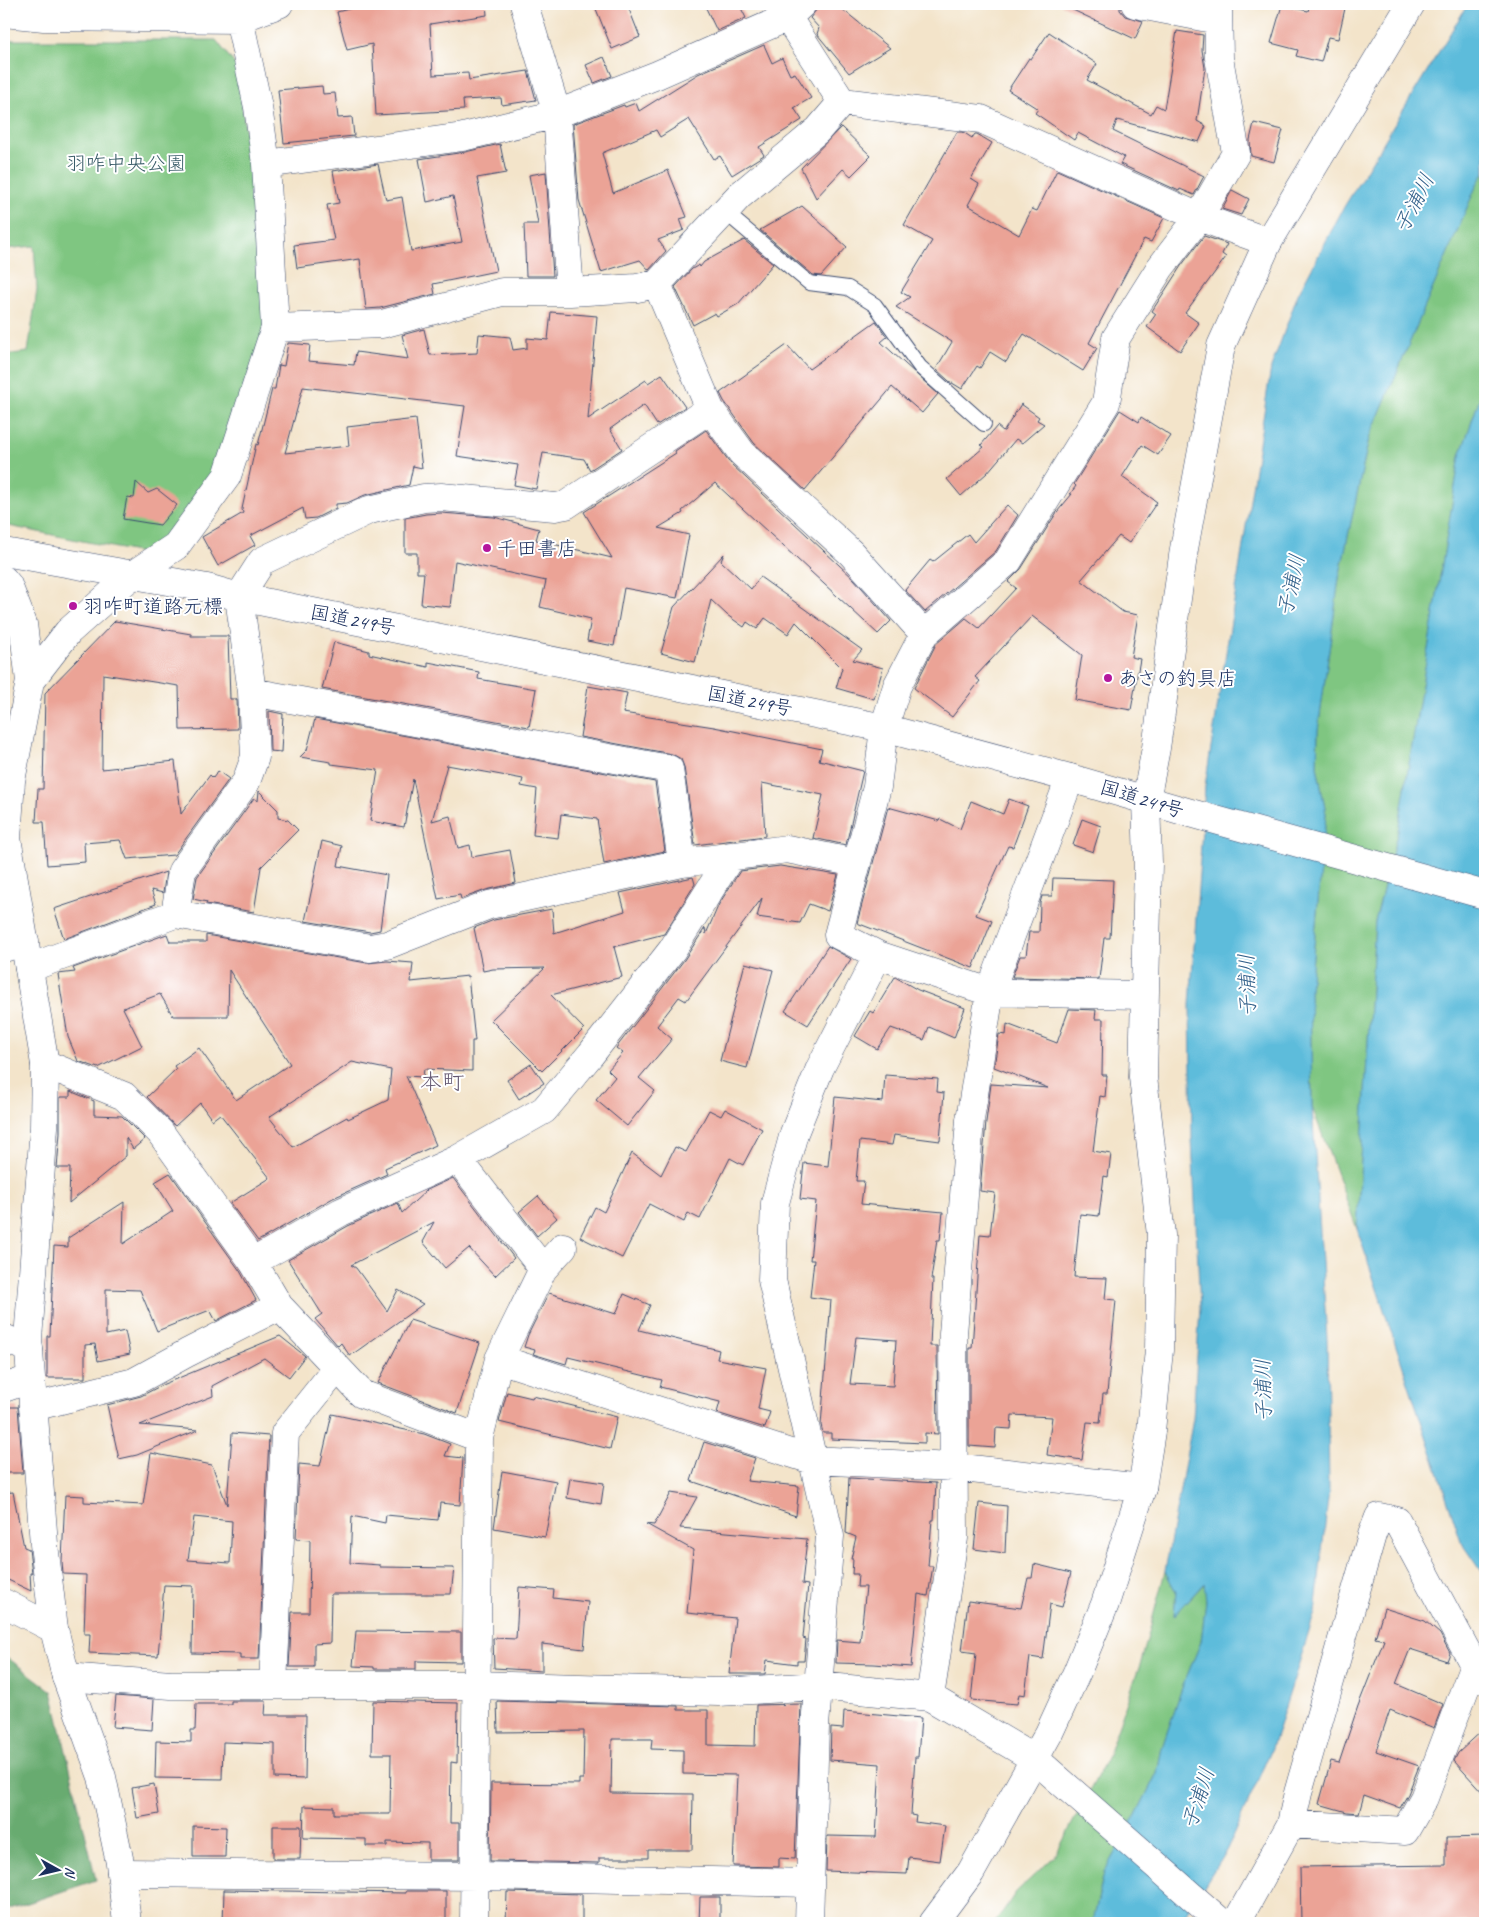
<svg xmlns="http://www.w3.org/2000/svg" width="1489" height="1927" font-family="Caveat,'Klee One',sans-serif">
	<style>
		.green { fill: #7fc681; stroke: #4d7a70 }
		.forest { fill: #67ab6f; stroke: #416d66 }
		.water { fill: #5dbcdb; stroke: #3c769c }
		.building { fill: #eba396; fill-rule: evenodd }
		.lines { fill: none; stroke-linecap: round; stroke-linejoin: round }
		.lane-casing { stroke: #3b4a6e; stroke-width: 16 }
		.street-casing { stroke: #3b4a6e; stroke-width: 29 }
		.secondary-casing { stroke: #3b4a6e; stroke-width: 29 }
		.highway-casing { stroke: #3b4a6e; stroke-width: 29 }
		.lane { stroke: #fff; stroke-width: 14 }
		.street { stroke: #fff; stroke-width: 28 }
		.secondary { stroke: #fff; stroke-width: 28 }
		.highway { stroke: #fff; stroke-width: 28 }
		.poi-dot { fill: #b5179e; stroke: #fff; stroke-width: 2 }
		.labels { text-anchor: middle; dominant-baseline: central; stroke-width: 4; stroke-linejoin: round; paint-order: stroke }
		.park-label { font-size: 20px; fill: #395c68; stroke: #fff }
		.poi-label { font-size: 20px; fill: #1b2f5e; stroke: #fff; text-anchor: start }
		.street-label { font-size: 20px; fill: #1b2f5e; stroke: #fff }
		.water-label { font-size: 21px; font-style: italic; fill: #32608a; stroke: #fff }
		.quarter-label { font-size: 22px; fill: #645872; stroke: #fff }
	</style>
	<rect width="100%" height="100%" fill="#fff"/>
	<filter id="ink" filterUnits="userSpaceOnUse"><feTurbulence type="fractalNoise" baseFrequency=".02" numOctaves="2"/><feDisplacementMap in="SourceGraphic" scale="10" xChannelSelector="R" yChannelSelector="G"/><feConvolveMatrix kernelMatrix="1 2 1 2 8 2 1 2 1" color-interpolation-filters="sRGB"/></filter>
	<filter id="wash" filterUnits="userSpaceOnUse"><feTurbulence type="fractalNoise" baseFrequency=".0096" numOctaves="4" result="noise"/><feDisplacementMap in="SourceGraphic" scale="20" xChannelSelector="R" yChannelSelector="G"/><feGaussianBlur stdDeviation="1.12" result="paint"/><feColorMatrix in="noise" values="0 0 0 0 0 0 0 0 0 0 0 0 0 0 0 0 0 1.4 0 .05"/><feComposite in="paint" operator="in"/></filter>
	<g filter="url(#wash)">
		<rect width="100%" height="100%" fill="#f3e4ca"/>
		<path class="green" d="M4,40h212l21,27 32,243 -46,161 -43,59 -39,23 -137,-28v-170l24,-3 9,-62 -3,-44 -30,3z
			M1485,171v212l-25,73 -62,375 -23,91 -18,307 -45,-122 -2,-118 16,-175 -9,-48 1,-36 21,-152 30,-140 108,-254z
			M1165,1571l11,21 -2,23 31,-32 1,18 -5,41 -19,46 -20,60 -5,25 -24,48 -29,51 -11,51h-98l21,-31 39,-36 52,-98 35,-99z"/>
		<path class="forest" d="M4,1655l48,36 44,189 -92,31z"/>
		<path class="water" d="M1468,4h17v167l-8,13 -108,254 -30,140 -21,152 -1,36 9,48 -16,175 2,118 15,232 2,151 -14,123 -43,135 -45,101 -46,74h-88l11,-51 29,-51 24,-48 5,-25 20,-60 19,-46 5,-41 -2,-18 -30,33 2,-24 -11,-21 28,-152 7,-111 -8,-169 -2,-134 15,-219 66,-418 27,-74 46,-87z
			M1485,383v1193l-24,-35 -104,-312 18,-307 23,-91 62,-375z"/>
		<g id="blocks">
			<path class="building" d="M368,4h118l1,11 -57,9 3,51 35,-2 1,7 59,-9 8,29 -34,5 -1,-7 -38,2 1,10 -88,5 -4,-71 -25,6 -10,-38z
				M594,4h33l13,33 -28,12z
				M704,4h35l7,14 -29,13z
				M817,4h19l54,44 -41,25 -32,-39 2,-6 -9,-10 7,-9z
				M1060,4h60v6l5,6 18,5 -8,18z
				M1310,4h36l-8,35 -10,-2 -7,25 -25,-6 2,-6 -27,-7 11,-38 26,6z
				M1177,31l26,4 -1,15 3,18 -8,53 9,5 -7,16 -82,-22 -4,11 91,45 -10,19 -14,-6 -1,2 -59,-27 4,-7 -46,-24 -4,7 -39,-27 3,-4 -30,-19 21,-32 2,1 18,-27 48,32 -10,16 64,34 5,-9 8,4z
				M764,45l8,18 10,-5 8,17 5,-2 16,25 -17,10 8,12 -43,27 5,8 -32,20 -12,-19 -6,3 -25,-40 -29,18 -4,-7 -54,23 11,40 55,-23 19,47 -7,2 4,11 -26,10 8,11 -17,19 -9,-10 -39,12 -22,-72 -6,-76 51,-19 1,2 11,-4 3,8 59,-37z
				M604,57l8,19 -18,7 -8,-18z
				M322,86l1,8 12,-1 3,25 14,-1 2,19 -70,7 -6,-53z
				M1254,123l29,7 -9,32 -23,-6 -1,-16z
				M841,127l30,29 -20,20 -8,-7 -27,29 -15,-30z
				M957,132h6l9,6 3,-4h2l15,9 -21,36 8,5 -11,21 51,30 13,-26 5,2 20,-41 107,48 -13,24 -7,-3 -55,104 8,5 -14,23 -59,-37 -18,28 -16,-10 -10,16 -3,-2 -15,23 -13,-8 -13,-12 16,-27 -56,-35 14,-10 -9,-5 31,-51 -28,-16z
				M500,144l6,29 -29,5 19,93 -63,13 2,10 -55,14 -14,1 -6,-50 -63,9 -3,-23 40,-5 -7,-35 12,-2 -6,-32 45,-7 8,36 16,-3 9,54 51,-9 -9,-46 -26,6 -8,-43 46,-7z
				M546,172l7,104h-27l-2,-52h14l-9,-49z
				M1232,190l17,9 -8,16 -19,-6z
				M802,206l45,41 -26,29 -8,-1 -53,-45z
				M1204,236l23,8 -5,10 4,3 -41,56 14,10 -19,28 -33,-24 9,-13 -4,-3 29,-45z
				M744,240l29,24 -35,40 -21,12 -2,-3 -22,12 -18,-38 17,-18 7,-4 1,2 4,-5z
				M551,312l46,4 -9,103 58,-39 2,3 14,-9 23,33 -28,18 -13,-20 -34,24 12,20 -32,21 -6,-11 -41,-6 -7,36 -22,-4 4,-20 -61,-9 8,-50 -162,-19 -18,66 64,-7 -2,-19 69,-8 6,49 -9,-2 -4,19 -44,10 -18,8 -11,1v4l-20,10 -11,1 -2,-11 -53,28 5,9 -37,21 -16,-29 41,-24 -1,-4 14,-65 2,1 14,-56h3l4,-24 5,1 4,-23 22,2 -2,16 46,4 2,-13 52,7 -6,-24 22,-6 6,26 47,-2 2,-19 31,3 3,13 14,-2v-10l21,2z
				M876,321l11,16 -6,5 57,52 -16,19 -30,-26 -87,103 -51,-47 -30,-42 -4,-8 67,-48 22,24z
				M1021,404l18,13 -2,3 7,4 -22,19 -6,-4 -29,34 -26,23 -14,-17 37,-32 -3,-2 16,-19 6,5h1z
				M1120,410l19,12 2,-5 30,19 -13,19 -16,-10 -20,32 35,25 -28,41 -10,-7 -38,44 42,32 15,3 -7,42 9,2 -9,51 -56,-10 7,-45 -50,-39 -57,61 5,4 -28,36 -38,-29 22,-44 30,-26 13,10 37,-40 -8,-6 13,-13 36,-57 15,-18h-2l6,-8 -2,-2z
				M706,430l25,34 123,115 37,42 -13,13 -163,-151 -33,28 1,2 -25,15 31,7 -12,63 -53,-10 -10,58 -27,-5 4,-22 -51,-12 6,-26 -91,-20 -5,46 -29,-3 3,-31h-7v-20h-12v-35l21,-4 15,-1 53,4 45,12 -3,11 76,18 -28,-46 92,-59 -1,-2z
				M136,482l12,11 9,-4 20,16 -17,20 -37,-6 4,-22 7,1z
				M1007,505l11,10 -22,36 -71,61 -20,-22 25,-30 3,2 35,-28 6,8z
				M724,554l-3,7 30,28 9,-12 102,73 -9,10 30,8 -9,31 -38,-11 6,-20 -46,-46 -8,12 -23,-16 -8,11 -10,-7 -3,5 -17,-12 -16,-15 -16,62 -34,-9 13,-46z
				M115,621l76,13v2h37l2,63h7l1,30 -58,1 -1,-44 -76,-12 -1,95 73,-8 6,53 29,-39 3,3 5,-7 11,8 -55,76 -47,4 -7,-19 -36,3 1,19 -38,3 -3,-43h-8l2,-33h5l2,-96z
				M334,642l35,9v3l59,13v-5l51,10 -1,7 58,10 -7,38 -207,-38z
				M588,686l39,7 -4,20 91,14 108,22 -3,11 44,11 -17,74 -33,-7 10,-43 -61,-12 3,53 -70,9 -11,-78 -3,-8 -9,-5 -92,-17z
				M269,711l14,3 -2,38 -11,-1z
				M315,719l340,63 10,69 -61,13 -7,-45 -36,-5 -3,24 -25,-3 4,-46 -16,-3 2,-7 -76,-14 -15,56 18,-5 8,32 12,-3 2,12 38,-7 6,33 -30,7 -25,9 -1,-4 -22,4 -25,-120 -9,48 -34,-6 8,-51 -47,-6v-2l-31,-5 7,-7z
				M259,791l19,19v8l10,2 10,10 -37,37 -7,45 -48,-8 1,-2 -14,-3 4,-22 57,-79 4,3z
				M1009,799l19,7 -15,41 -5,-1 -32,69 16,6 -19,47 -116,-45 31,-116 51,14 1,-2 20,10 11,-28 32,13z
				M1082,819l19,7 -8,26 -20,-7z
				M322,841l20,5 -4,20 49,9 -7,55 -10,2 -65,-11z
				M780,866l58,9 -10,36 -19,-7 -9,19 -43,-6 5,-19 -76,103 -7,-4 -22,29 15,13 -33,39 16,13 -28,35 -31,-26 19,-23 -7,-7 15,-17 -7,-5 68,-88 21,-32 1,6 13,-30 21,-33z
				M166,872l-3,21 -12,-3 5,14 -92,35 -10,-30z
				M693,877l2,7 -31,50 -50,13 8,30 -71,18 33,34 -42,42 -51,-51 54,-52 -52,1 -10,2 -9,-43 20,-8 58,-11 2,24 71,-22 -5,-18z
				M1053,878l60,2 -3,58h-6l-5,41 -87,-2 8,-21h6l3,-24h10l1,-29 2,-7h10z
				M167,934l3,8h36v-7l161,28 20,-2 26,2 -2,19 57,-6 7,65h-3v30l-48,-2 -1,8 -17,-1 30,69 -51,23 2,6 -54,24 -75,43 -28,-38 40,-25 -50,-64 -8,6 -12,-17 -25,23 -28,-29 29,-28 -2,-3 25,-18 37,52 54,-36 -61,-94 -1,46h-55l-13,-22 -37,14 19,38 -44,22 -20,-7 -10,-24 -10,-63 17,-2 -2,-4zM352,1062l39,8 -3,30 -40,19 -1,-2 -54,30 -24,-30z
				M828,946l23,13 -43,66 -23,-14z
				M745,963l28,7 -26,98 -27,-7z
				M895,977l23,13 47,18 -11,30 -25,-11 -5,13 -33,-12 -14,21 -22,-13 15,-25 3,2z
				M1069,1009l27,1 -1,9h8l-1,56h5l-2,22 -5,-1 -7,55 18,3 -3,23 -4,-1 -5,40 -19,-2 -6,63 33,1 -2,21 11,1 -9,94h-4l-3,29 -13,-1 -5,38 -35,-5 5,-38 -40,-2 -1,14 -15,-1 -1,20 -26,-2v-98h3l8,-114 10,1 5,-42 -15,-2 6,-69 5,-38 57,4 -54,-21 5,-33 7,1 1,-11 50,19z
				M531,1064l13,19 -25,16 -12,-19z
				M885,1075l53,4 -1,13 7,1 -4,48 -46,-6 -2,10 -32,-4 -4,40h8l-3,23 82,8 -3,28h-3l-6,39h2l-3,67h7l1,88 -13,-1v10l-94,-4v-6h-8l-2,-8 10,-125 -21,-3 4,-37h-4l6,-59 -16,-2 4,-36 24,3 7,-69 48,5zM856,1337l40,3 -3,46 -43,-2z
				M70,1091l24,10v14l28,1 23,23 -12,10 -7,-11v18l-57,47 1,-35h-13l3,-35v-36h10z
				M725,1109l37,20 -19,36 -13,-7 -30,61 -12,-6 -4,9 -35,-18 -27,54 -42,-21 15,-30 9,5 28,-59 29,22 14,-28 11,5 23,-42 12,6z
				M170,1173l70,98 16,29 -40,21 -6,-11 -53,21 -17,-41 -34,-1v46l19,-4 5,23 -32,7 -3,-17 -10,1v33h-38v-42h3l4,-90 14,1v-9l56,-36 -1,42 50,-33 -18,-29z
				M453,1178l61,80 -19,18 -26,-28 -24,20 -22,-26 11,-20 -83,43 5,3 31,43 11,-21 25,14 -73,52 -9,-13 -3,3 -23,-27 7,-5 -34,-54 60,-34 50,-23 4,10 25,-23z
				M538,1196l19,22 -20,18 -18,-24z
				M549,1293l67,21 8,-20 26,11 -11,25 80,20 -2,9 49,9 -8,41 12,3 -5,16 -48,-15 3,-11 -60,-15 2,-7 -94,-23 -2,7 -33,-10 2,-4 -11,-3 4,-12z
				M410,1320l70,23 -23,70 -79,-30z
				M280,1336l25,20 -16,21 -25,-19 -52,28 1,10 -73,29 58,5 -61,25 -18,4 -12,-54 34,-9 23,-12z
				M507,1392l25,6 1,-2 84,21 -7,32 -111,-27z
				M4,1407h14l5,66h-19z
				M332,1414l92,20 26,10 -5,12 18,2 -3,47 -20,-2 -2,17 -52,-5 -1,8 -33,-7 -2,47 30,2v2l74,1 -3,26h-120l-1,49 -16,1v23h-25l3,-55h17l1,-72 -14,-1 3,-75 21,2z
				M232,1433l37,3 -10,223h-19v-5l-48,-1 1,-67 -29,-1 -6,71 -69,-3 1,-19h-6l2,-59 -23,-1 -1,-13 3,-66 19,1v6l59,3 8,-52 61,12 15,40zM194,1517l38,4 -2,42 -42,-3z
				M704,1442l51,16 -8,23 52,5 -3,30 -105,-35z
				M502,1471l54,10 -11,56 -51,-9z
				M570,1478l34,5 -3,21 -34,-6z
				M849,1478l87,5 -2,37h-2l-4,46h5l-5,30 -10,-2 -7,73 -37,-3 -38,-1 1,-23 23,2 6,-55h-9l1,-13h-6l1,-15h-2l5,-22 -10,-4z
				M13,1492l11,55 5,2 3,24h-2l1,18 -27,-13v-85z
				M671,1493l26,4 -17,31 127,11 -5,45 6,1 -5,53 3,1 -2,22h-7v3l-30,-4 -2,14h-36l6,-56 -48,-5 6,-63 -47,-26 8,1z
				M979,1503l28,3 -2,47 -31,-4z
				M1034,1564l37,9 -9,34 -12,-3 -7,55 -13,-2 -5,38 -6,-1 -2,10 -46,-4 5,-47 -14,-2 6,-50 53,7 7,-30h4z
				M519,1587l35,3 -1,8 35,4 -4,47 -42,-5v27l-48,-3 -1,-30 23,1z
				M1384,1608l41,13 15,13 10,19 -3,8 -37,-12 -14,35 47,20 -9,24 -44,-18 -14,41 43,15 -11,28 -8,14 -36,-13 -5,18 -12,-1 -28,-8 12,-43 8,2 19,-57 26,-66 -9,-2z
				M356,1631l105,1v30l-45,-1v8h-42v-2l-21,-1z
				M116,1696l38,3 -2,31 -39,-3z
				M231,1701h35l-1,14h41l-1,64 -30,-1v-34l-52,-2 -1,37 -67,-1 1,-37 35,1v-12h4l1,-26h35z
				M373,1701l85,2 -1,60 -6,-1 -1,61h9v37h-31v-17l-41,-1v4h-21v-7l-63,-1 1,-32 30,1v7h56l1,-60h-19z
				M497,1701l181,5v4h30v35l47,1 1,-41 45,-1 -6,155 -16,-1v9l-46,-1 4,-91 -54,-1v-24l-32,-1 1,-10h-40l-1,54 82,1 -1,56h-44v8h-49v5l-109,-2 1,-78 88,1v-5h4l1,-48 -86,1z
				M844,1711l77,7 -3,39h-3l-4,58 5,1 -1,6 30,4 -5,35 -31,-4 -2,17 -81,-3 1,-35 49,1 4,-73 -50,-4 1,-32 12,1z
				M1485,1728v67l-31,-34 4,-8z
				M154,1784l5,30 -22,4 -5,-30z
				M193,1826l33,1 -1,30h-32z
				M273,1826h28l-1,33h-27z
				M1485,1837v86h-184l-1,-56 146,-2v-27z
				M224,1890l182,3v-2h40v32h-223z
				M507,1892l75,2v29h-76z
				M700,1897h20v26h-21z"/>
		</g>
	</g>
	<g filter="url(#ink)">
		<use href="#blocks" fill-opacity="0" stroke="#3b4a6e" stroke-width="1"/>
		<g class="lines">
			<defs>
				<path id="lane" d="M725,212l84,71 39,5 27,17 45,62 64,57"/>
				<path id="street" d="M524,4l33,110 13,178
					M779,4l63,98
					M1135,4l83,16
					M4,13l40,4 195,2 40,-15
					M842,102l139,17 218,98 69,25
					M266,164l197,-27 94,-23 100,-39 131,-58 14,-13
					M657,284l53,125 32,44 109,100 73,81
					M275,328l107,-4 120,-32h68l67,-4 20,-4 82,-88 79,-66 24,-28
					M131,576l45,-30 51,-70 48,-148 -9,-164 -8,-57 -22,-103
					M252,692l417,77 13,94
					M175,914l7,-43 64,-89 9,-25 -3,-65 -13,-95 23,-36 107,-51 55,-12 17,-1 114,10 11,-2 144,-96
					M4,948l21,-7
					M29,968l146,-54 195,34 17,-3 102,-40 193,-42 105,-14 69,14
					M1143,995l-153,-3 -112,-37 -40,-20 39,-148 7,-59 13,-42 27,-52 84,-73 98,-158 10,-65 44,-70 39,-51 37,-64 -17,-95 -1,-54
					M45,1064l79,32 36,36 93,130 26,44 83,88 117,44 -5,485
					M458,1159l85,110
					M253,1262l88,-50 117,-53 86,-49 47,-56 81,-104 59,-94
					M4,1338l25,11
					M499,1359l313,101 141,7 189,21
					M4,1388l26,-9
					M33,1407l101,-25 53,-29 92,-47
					M479,1438l20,-79 44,-90 20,-22
					M4,1603l50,26
					M66,1677l105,8h305l242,7 101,-6 111,11 105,62 187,164
					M273,1685l12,-252 52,-65
					M930,1697l24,-159 -1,-204 17,-214 20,-128 80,-214
					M1291,1824l114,7 19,-33 50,-133
					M121,1873l355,3 334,7
					M809,1923l6,-197 15,-190 -58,-256 3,-77 19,-70 26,-65 58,-113
					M1236,1923l55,-99 7,-31 74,-258 7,-18 18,4 77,144 11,15"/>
				<path id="secondary" d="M4,580l4,5 15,39 7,57
					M127,1923l-7,-60 -18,-86 -36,-100 -12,-48 -10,-85 -16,-205 16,-212 1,-63 -38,-226 4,-57 19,-100 38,-49 63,-56
					M933,1923l38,-51 78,-139 28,-61 28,-68 37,-116 9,-57 8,-81 2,-115 -18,-158 5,-214 -2,-63 10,-52 28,-199 37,-203 47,-104 143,-238"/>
				<path id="highway" d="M4,552l203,36 32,9 645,131 186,50 117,34 298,83"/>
			</defs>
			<use href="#lane" class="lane-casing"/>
			<use href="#street" class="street-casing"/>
			<use href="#secondary" class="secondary-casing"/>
			<use href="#highway" class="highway-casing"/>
			<use href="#lane" class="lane"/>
			<use href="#street" class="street"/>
			<use href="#secondary" class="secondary"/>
			<use href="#highway" class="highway"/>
		</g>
	</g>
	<g class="poi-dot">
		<circle cx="487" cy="548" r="5"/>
		<circle cx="73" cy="606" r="5"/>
		<circle cx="1108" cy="678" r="5"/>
	</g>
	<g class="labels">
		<g class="park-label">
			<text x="126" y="163">羽咋中央公園</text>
		</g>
		<g class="poi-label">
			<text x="497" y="548">千田書店</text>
			<text x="83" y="606">羽咋町道路元標</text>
			<text x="1118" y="678">あさの釣具店</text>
		</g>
		<g class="street-label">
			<text transform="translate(353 620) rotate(11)">国道249号</text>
			<text transform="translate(750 701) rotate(11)">国道249号</text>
			<text transform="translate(1142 799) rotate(17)">国道249号</text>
		</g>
		<g class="water-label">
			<text transform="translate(1414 203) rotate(-63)">子浦川</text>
			<text transform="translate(1291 585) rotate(-78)">子浦川</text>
			<text transform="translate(1247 985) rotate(-92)">子浦川</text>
			<text transform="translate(1263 1390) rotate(-92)">子浦川</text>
			<text transform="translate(1198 1798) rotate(-72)">子浦川</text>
		</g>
		<g class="quarter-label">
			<text x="442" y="1082">本町</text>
		</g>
	</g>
	<rect width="1489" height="1927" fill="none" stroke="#fff" stroke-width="20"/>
	<g transform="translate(58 1870) rotate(98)" stroke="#ffffff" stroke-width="4" paint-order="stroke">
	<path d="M0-4L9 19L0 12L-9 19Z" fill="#1b2f5e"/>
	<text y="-8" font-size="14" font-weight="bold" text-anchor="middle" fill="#1b2f5e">N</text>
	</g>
</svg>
